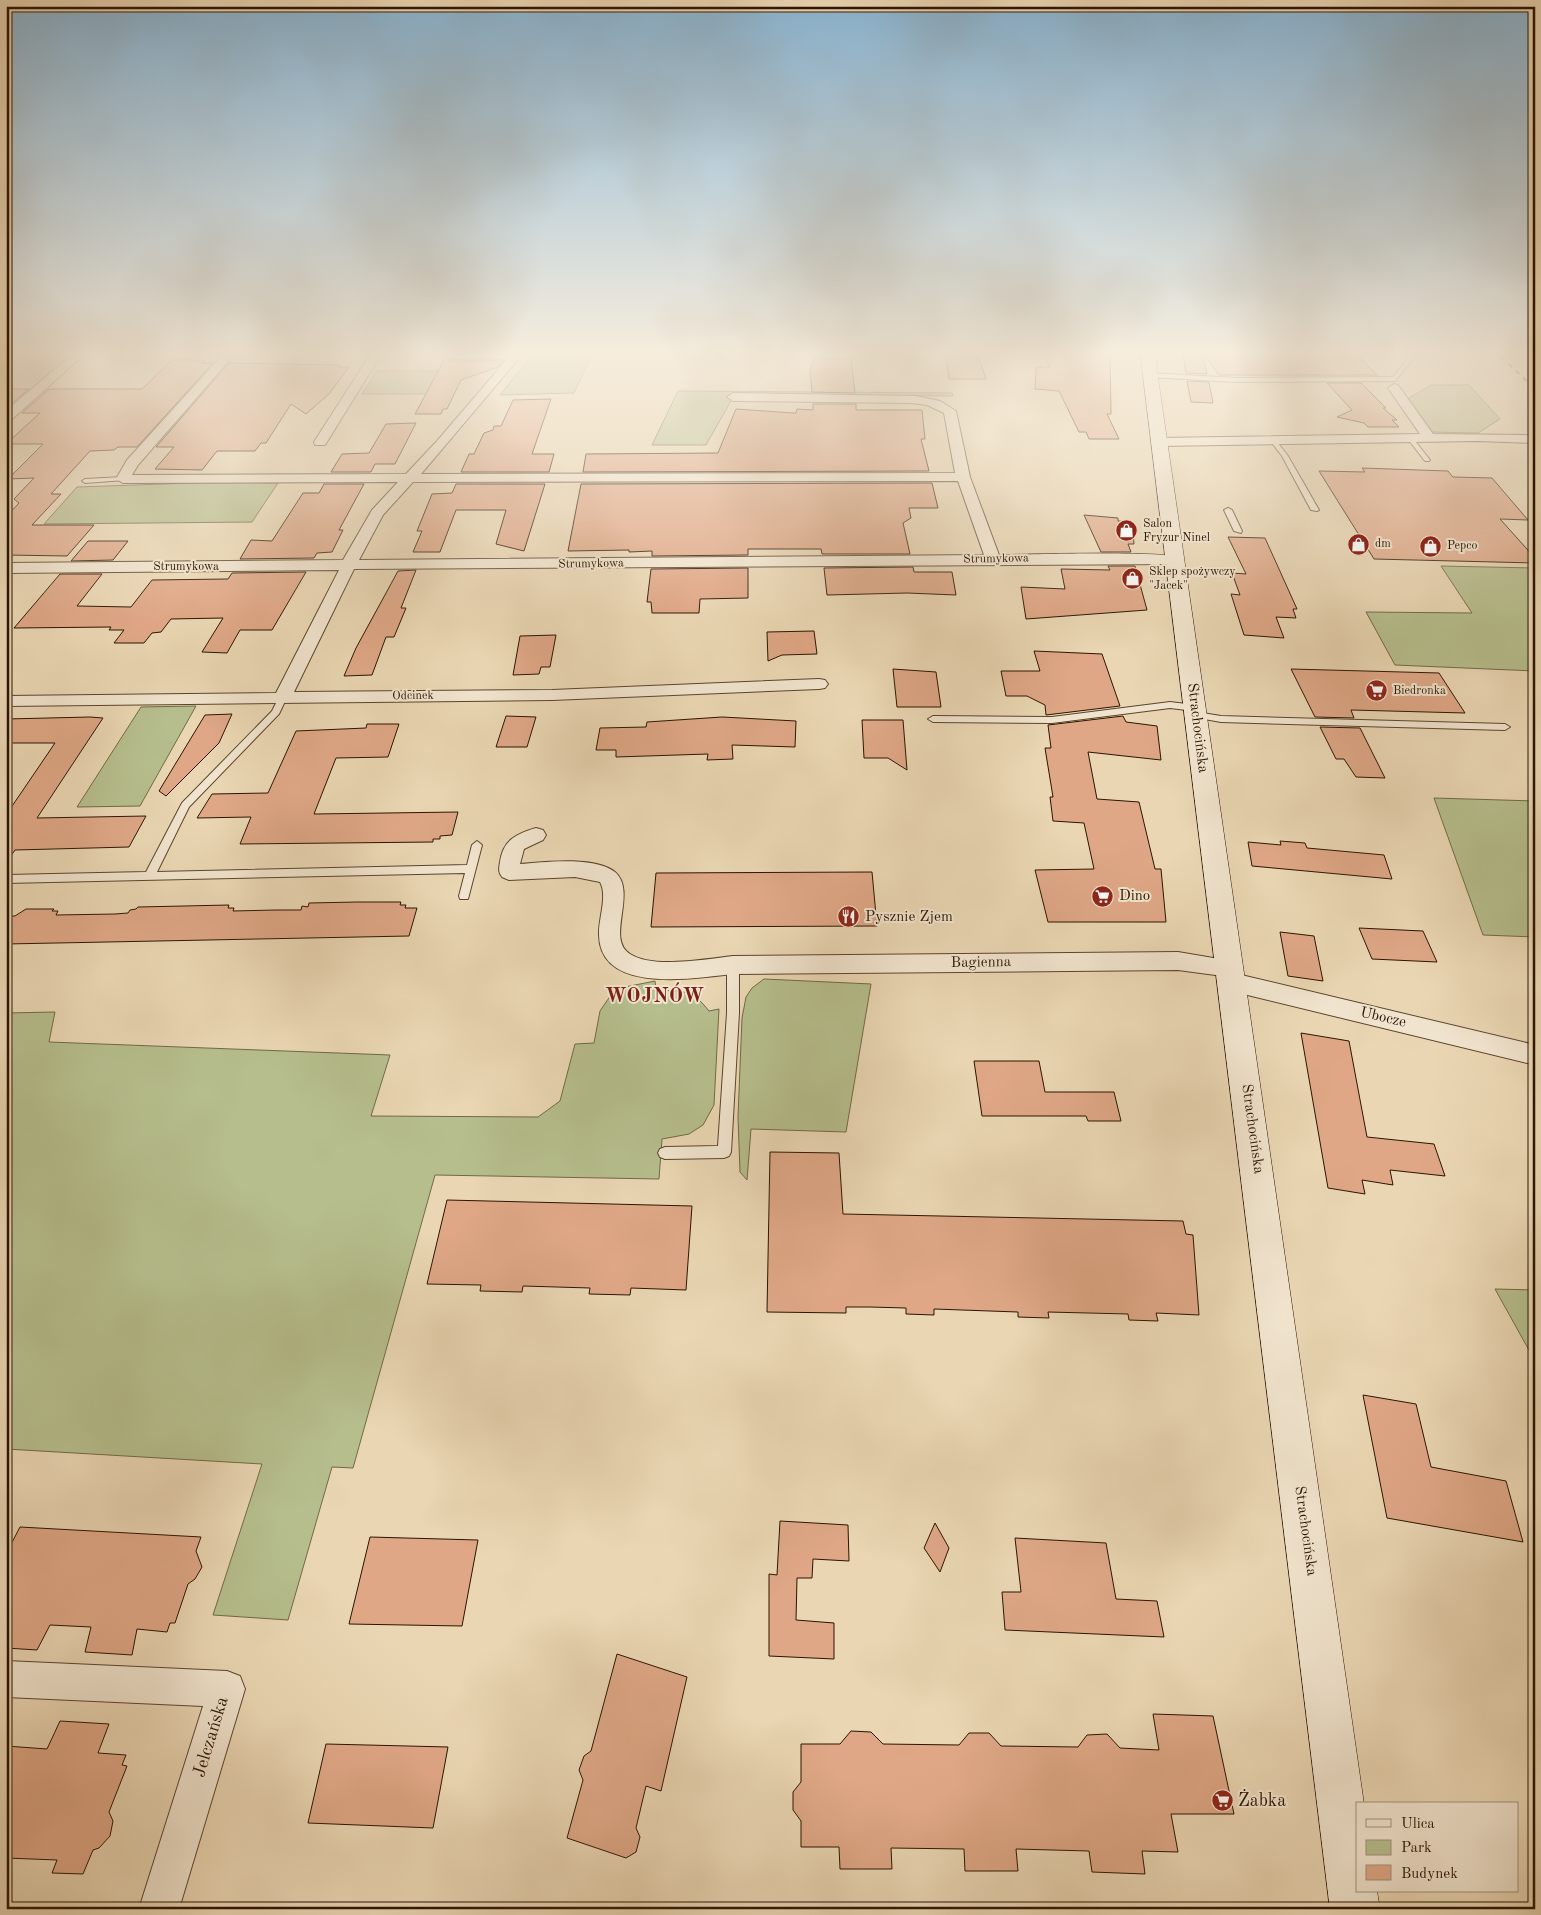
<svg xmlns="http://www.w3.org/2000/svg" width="1541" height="1915" font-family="'Old Standard TT',serif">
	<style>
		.green { fill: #b6be8d; stroke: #706a46 }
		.building { fill: #dfa786; stroke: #2b1500 }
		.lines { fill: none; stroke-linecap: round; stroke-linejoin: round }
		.service-casing { stroke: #5b452d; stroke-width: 2 }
		.minor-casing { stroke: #5b452d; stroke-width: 2 }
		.secondary-casing { stroke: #2b1500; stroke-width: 1 }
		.service { fill: #f1e4ce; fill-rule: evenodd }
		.minor { fill: #f1e4ce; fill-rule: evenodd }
		.secondary { fill: #f1e4ce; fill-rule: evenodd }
		.rail { stroke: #2b1500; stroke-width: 2; stroke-dasharray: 5 5; stroke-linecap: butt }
		.labels { text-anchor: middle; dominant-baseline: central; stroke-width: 4; stroke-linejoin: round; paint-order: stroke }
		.far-poi-label { font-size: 12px; fill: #2b1500; stroke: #f1e4ce; text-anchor: start }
		.far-street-label { font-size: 12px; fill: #2b1500; stroke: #f1e4ce }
		.street-label { font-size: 15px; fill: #2b1500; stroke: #f1e4ce }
		.poi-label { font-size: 15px; fill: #2b1500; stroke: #f1e4ce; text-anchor: start }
		.near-street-label { font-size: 18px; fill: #2b1500; stroke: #f1e4ce }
		.near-poi-label { font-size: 18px; fill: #2b1500; stroke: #f1e4ce; text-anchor: start }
		.district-label { font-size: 20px; font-weight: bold; letter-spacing: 1px; fill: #7a1f14; stroke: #f1e4ce }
	</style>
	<rect width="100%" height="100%" fill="#ead6b3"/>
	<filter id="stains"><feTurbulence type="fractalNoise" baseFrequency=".004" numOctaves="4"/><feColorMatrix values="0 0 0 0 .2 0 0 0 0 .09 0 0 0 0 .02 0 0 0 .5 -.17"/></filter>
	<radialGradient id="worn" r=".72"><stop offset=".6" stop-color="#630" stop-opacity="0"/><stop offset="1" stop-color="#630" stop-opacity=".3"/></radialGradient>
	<path class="green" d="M538,351h56l-20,42 -74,2 33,-41z
		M377,371h63l-13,23h-65z
		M1432,385h37l31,34 -22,14 -48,-1 -23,-33z
		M678,391l274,2 1,3 -218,-2 -29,51h-54z
		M221,482l57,1 -26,39 -208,2 33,-37z
		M1441,566l94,2v103l-140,-6 -29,-53 106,1z
		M196,706l-56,100 -63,1 64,-100z
		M1434,798l101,3v136l-52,-2z
		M764,979l107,5 -25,148 -95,-3 -4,51 -7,-8 -2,-55 4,-99 4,-21 6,-9z
		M655,981l1,9c26,1 36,-1 53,21l10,-2 -5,96 -11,20 -14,9 -27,5 -3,40 -224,-4 -82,293 -21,-1 -44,153 -75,-5 49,-151 -256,-15v-436l49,-1 -6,30 341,13 -19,61 167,1 22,-16 15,-57 19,-1 6,-32 15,-22z
		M1495,1289l40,1v71z"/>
	<path class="building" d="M1182,350h170l25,25h-158l-17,-23 5,22 -21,-1z
		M1043,353h67l1,61h-4l12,25h-30l-3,-7h-7l-20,-41 -24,-2 1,-22h14z
		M814,358l37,1 4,34 -43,-1 -2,-22z
		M946,358h33l7,21h-37z
		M172,360h33l-3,3h11l-76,84h-19l-4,3 -24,1 -39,43h10l-29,31h62l-27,31 -61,-1v-38l13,-14 -5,-4 20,-21 -26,1 35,-35h-37l34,-31h-18l27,-24h93z
		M444,360h60l-6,7 -37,13 -14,29h-4l-2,5h-26z
		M229,363l111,2 -2,2h11l-20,27 -23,20 -15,-10 -25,39h-5l-6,8h-38l-15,19 -47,-1 19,-22h-18z
		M1187,381l22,1 4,21 -22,-1z
		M1327,383h34l25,25h-3l14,12h-5l7,7h-31l-4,-4 -27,-6 15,-7z
		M6,389h23l-23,19z
		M551,399l-19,55h22l-5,18h-88l8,-18h5l10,-21 9,-3 1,-4h7l12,-26z
		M813,404h43v6h66l3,29h-4l8,32 -346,1 3,-18 132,-1 18,-44 57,4h3l1,-4 16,1z
		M416,423l-21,41h-20l-4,8h-40l11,-18 27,-1 17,-29z
		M1362,468l86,3 5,6 39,1 36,42 -28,-1 35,39v5l-161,-4 -55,-88 46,1z
		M932,483l6,25h-29l2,10 -8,5 7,31h-88l-1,-5h-73v6l-96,1v-5l-23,1v-2l-61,1 13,-67z
		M324,484h40l-25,46h4l-11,22 -15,1 -3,5 -74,1 11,-19 21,1 31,-48h16z
		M456,484h89l-21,67 -28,-7 10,-34h-50l-16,42h-27l9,-21h-5l15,-37 20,-1z
		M1084,515l34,3v3l14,1 2,22h-6l3,8h-30z
		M1228,537l37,1 32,71h-4l3,9 -20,-1 8,21 -40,-3 -13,-41 9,1 -8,-22 14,1z
		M88,541h40l-15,19 -42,1z
		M1108,566h27l12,44 -121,9 -5,-32 44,2 -4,-20 49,1z
		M913,567l1,5h38l4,23 -49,-2 -80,2 -3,-27z
		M748,568v30l-48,1 -1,14h-47l-1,-11h-4l4,-33z
		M416,570l-15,38h5l-12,29h-8l-14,38 -28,1 12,-28 42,-77z
		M306,572l-34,58h-32l-13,23 -25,-1 21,-34 -52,1 -10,13 -9,1 -8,10h-30l10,-13h-15l2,-3 -97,1 46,-54h42l-25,32 54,1 21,-27 76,-1 4,-6z
		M814,631l3,23 -35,1 -14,6 -1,-29z
		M556,635l-6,32h-9l-2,7 -26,1 7,-39z
		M1034,651l68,3 18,52 -74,9 -1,-10 -18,-9h-21l-5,-25h39z
		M893,669l43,3 5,35h-44z
		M1291,669l148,4 26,40 -114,-3 3,8 -39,-1z
		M232,714l-13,29 -53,53 -7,-5 46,-76z
		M506,716l30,1 -9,30h-31z
		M1123,716l3,6 31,4 4,34 -73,-8 9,47 42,3 16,67h6l5,53h-118l-13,-52 59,-1 -10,-46 -31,-2 -3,-24h3l-8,-49h6l-3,-23z
		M90,717l13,1 -66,100 109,-2 -17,31 -114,3 -9,13v-48l49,-72h-49v-24z
		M722,717l74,4 -1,26 -63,-2 1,14 -26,1 1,-6 -92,3v-7h-20l4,-22 46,-1 1,-5z
		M862,720h41l4,50 -19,-12h-24z
		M367,724h32l-11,33 -52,1 -22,56 144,-2 -6,23 -12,1v3h-7v3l-193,2 11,-27 -54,1 15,-24 56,-1 28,-62 70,-3z
		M1320,727l40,1 25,50 -29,-1 -12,-18h-8z
		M1280,841l25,2 2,5 77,7 8,24 -140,-13 -4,-24 33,3z
		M872,872l5,54 -226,1 5,-54z
		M357,902h44l-1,3h6l-1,3h12l-8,28 -403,8v-28h9l11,-7h28l-2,2h6l-2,4 59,-1 13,-1 2,-3 6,-1 2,-2 91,-2 -1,3h6l-1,3 43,-1h25l1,-4 6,1 1,-4z
		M1359,928l64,3 14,31 -65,-3z
		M1280,932l34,4 9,45 -35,-5z
		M1301,1033l48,8 18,96 67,7 11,32 -55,-6 3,15 -31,-5 3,14 -37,-6z
		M974,1061h65l6,31h69l7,29h-33l-2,-5h-104z
		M770,1152l69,1 4,61 340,7 3,13 7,1 6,80 -43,-2 2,8 -29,-1 -1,-6 -80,-2 1,6 -31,-1v-5l-84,-3v6l-28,-1v-6l-36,-1h-24v6l-79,-1z
		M447,1200l245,6 -6,84 -55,-2 -1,7 -41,-1 1,-6 -67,-2 -1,6 -42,-1 1,-6 -54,-1z
		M1363,1395l53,9 15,63 75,14 17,61 -136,-24z
		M780,1521l68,4 1,36 -36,-2 -1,19h-15l-1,42 38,3v36l-65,-3v-82l8,1z
		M935,1523l14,25 -9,24 -16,-24z
		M20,1527l181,10 -5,14 6,16 -7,12 -7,5 -13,39h-5l-3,9 -30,-3 -5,26 -47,-3 6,-25 -41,-2 -13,25 -31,-2v-94z
		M370,1537l108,3 -16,86 -113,-2z
		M1015,1538l91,5 10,56 41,2 7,36 -159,-7 -3,-38h19z
		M617,1654l70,23 -26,114 -15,-5 -10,42 4,9 -4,15 -10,6 -59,-20 16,-58 -4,-10 5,-14 7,-5z
		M1153,1714l60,2 21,98h-63l7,38 -36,-1 3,23 -53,-2 -3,-21 -73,-2 2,22h-53l-1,-22 -73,-1 1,21h-52l-1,-22h-38v-26l-8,-11v-18l8,-10v-38h39l11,-13 20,1 12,12 76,1 10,-12h20l12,13 77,1 9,-12 20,-1 13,14 39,2z
		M60,1721l49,3 -11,29 28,2 -4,10 5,1 -18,46 4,9 -3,15 -11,12 -6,2 -10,24 -31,-1 5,-13 -51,-2v-112l41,3z
		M326,1744l122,3 -15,81 -125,-5z"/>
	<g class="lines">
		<defs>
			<path id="service" d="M1414,352l3,2 -22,27 -159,1 -86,-5 -3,-2 3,-2 86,5 157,-1z
				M1408,437h4l18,23 -1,1h-4l-18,-23z
				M1270,438h4l14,18 31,54 -2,1 -6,-1 -29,-54 -13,-17z
				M123,477l3,2 -1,1 -40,3 -3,-2 3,-2z
				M1228,508l4,2 10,21 -1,2 -7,-2 -10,-21z
				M283,694l4,3 -8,17 -90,93 -32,65 310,-7 5,-20 5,-4 5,4 -14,54h-8l-1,-3 6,-23 -459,10v-8l140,-3 36,-69 90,-92 7,-14z
				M1170,702l25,3 4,3 -4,3 -25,-3 -118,15 -119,-1 -5,-3 5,-3 119,1z
				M1196,712l25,4 284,8 5,3 -5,3 -284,-8 -28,-5v-4z
				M733,961l4,1 2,3v48l-8,139 -2,4 -5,2 -59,1 -5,-2 -2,-4 2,-4 5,-2 53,-1 9,-133v-48l2,-3z"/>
			<path id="minor" d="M77,350h12l-79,71 -4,1v-11z
				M227,350h11l-100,115 -6,10 274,-1 31,-33 78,-91h11l-105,124 534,-1 -11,-60 -17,-8 -16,-2 -178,-2 -6,-4 6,-4 183,3 24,5 16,10 14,66 29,78c22,0 177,-5 184,4l-8,5 -821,5 -60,123 258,-2 267,-11 6,1 3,4 -3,4 -6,1 -267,11 -546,6v-10l270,-3 63,-123 -333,3v-10l337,-3 29,-50 26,-28 -275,1 -7,-4 11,-19zM958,481l26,74 -625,5 24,-45 30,-33z
				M373,350h11l-59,95h-10l-1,-3z
				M1394,384l4,1 35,49 102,1v8l-58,-2 -318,5 -6,-4 6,-4 261,-4 -32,-46z
				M536,828l7,2 3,5 -3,5 -19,9 -4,15c24,-2 75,-8 95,8 23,20 -10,67 15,82 23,15 77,5 103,2l445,-4 59,10 3,6 -3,6 298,71v20l-304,-74 -8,-2 -3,-7 3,-6 -45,-6 -445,4c-38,4 -133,21 -134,-39 -1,-15 9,-39 1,-53l-25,-5 -66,3 -7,-3c-4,-5 -3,-9 -2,-15 3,-22 16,-28 36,-34z
				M6,1661l221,10 13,5 5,13 -66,220h-40l64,-203 -197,-9z"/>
			<path id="secondary" d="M1140,350h14l210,1454h-7v87h20l3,18h-50z"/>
		</defs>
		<use href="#service" class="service-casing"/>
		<use href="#minor" class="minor-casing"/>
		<use href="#secondary" class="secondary-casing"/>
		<use href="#service" class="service"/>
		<use href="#minor" class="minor"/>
		<use href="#secondary" class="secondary"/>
		<path class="rail" d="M1494,350l41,39"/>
	</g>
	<linearGradient id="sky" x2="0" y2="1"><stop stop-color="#89b5d4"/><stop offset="0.57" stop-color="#f6eddd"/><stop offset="1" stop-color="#f6eddd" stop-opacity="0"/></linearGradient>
	<rect width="1541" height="619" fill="url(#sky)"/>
	<defs>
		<symbol id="shop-disc" viewBox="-11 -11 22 22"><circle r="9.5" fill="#8f2418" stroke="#f1e4ce"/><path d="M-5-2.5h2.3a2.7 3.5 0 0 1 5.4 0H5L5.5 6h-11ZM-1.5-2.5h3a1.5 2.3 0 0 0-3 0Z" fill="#fff"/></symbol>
		<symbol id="supermarket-disc" viewBox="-11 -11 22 22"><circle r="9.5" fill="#8f2418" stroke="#f1e4ce"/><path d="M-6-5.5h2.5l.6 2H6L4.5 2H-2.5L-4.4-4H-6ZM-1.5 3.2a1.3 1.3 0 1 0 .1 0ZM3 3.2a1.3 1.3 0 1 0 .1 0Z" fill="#fff"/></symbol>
		<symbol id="restaurant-disc" viewBox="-11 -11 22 22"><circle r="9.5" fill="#8f2418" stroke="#f1e4ce"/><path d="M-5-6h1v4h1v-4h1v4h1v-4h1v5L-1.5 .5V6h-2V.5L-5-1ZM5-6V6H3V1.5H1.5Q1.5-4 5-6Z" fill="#fff"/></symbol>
	</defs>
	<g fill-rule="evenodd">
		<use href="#shop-disc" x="1114" y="518" width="25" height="25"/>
		<use href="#shop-disc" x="1346" y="532" width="25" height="25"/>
		<use href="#shop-disc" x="1418" y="534" width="25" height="25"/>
		<use href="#shop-disc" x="1120" y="566" width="25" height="25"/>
		<use href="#supermarket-disc" x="1364" y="678" width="25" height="25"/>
		<use href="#supermarket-disc" x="1090" y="884" width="25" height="25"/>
		<use href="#restaurant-disc" x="836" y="904" width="25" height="25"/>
		<use href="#supermarket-disc" x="1210" y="1788" width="25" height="25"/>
	</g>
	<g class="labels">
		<g class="far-poi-label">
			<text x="1143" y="524">Salon<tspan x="1143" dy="14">Fryzur Ninel</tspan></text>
			<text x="1375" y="544">dm</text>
			<text x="1447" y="546">Pepco</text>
			<text x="1149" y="572">Sklep spożywczy<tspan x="1149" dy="14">"Jacek"</tspan></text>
			<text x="1393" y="691">Biedronka</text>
		</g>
		<g class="far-street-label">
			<text transform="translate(996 559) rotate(-1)">Strumykowa</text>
			<text transform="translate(591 564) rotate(-1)">Strumykowa</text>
			<text x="186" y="567">Strumykowa</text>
			<text transform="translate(413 696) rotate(-1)">Odcinek</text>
		</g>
		<g class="street-label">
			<text transform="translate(1197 728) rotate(83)">Strachocińska</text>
			<text transform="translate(981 963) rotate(-1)">Bagienna</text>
			<text transform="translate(1383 1018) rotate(13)">Ubocze</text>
			<text transform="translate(1252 1129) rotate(82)">Strachocińska</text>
			<text transform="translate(1305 1531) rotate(82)">Strachocińska</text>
		</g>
		<g class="poi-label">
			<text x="1119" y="896">Dino</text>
			<text x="865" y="917">Pysznie Zjem</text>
		</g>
		<g class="near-street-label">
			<text transform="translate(211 1737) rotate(-73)">Jelczańska</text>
		</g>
		<g class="near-poi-label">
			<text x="1238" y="1801">Żabka</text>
		</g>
		<g class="district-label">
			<text x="655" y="997">WOJNÓW</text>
		</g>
	</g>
	<rect width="1541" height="1915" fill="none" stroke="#ead6b3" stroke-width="25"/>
	<rect x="8" y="8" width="1526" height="1900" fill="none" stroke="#2b1500" stroke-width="2.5"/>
	<rect x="12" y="12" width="1516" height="1890" fill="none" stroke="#2b1500"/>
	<rect x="1356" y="1802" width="162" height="90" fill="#f1e4ce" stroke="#a2917c"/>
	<rect x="1366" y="1819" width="25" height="8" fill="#f1e4ce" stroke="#a2917c"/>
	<text x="1401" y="1828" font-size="15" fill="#2b1500">Ulica</text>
	<rect x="1366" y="1840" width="25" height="15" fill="#b6be8d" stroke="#a2917c"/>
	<text x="1401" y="1852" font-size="15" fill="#2b1500">Park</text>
	<rect x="1366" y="1865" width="25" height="15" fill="#dfa786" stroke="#a2917c"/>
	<text x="1401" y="1878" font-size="15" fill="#2b1500">Budynek</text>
	<rect width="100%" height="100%" filter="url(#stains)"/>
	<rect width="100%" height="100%" fill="url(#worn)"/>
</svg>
